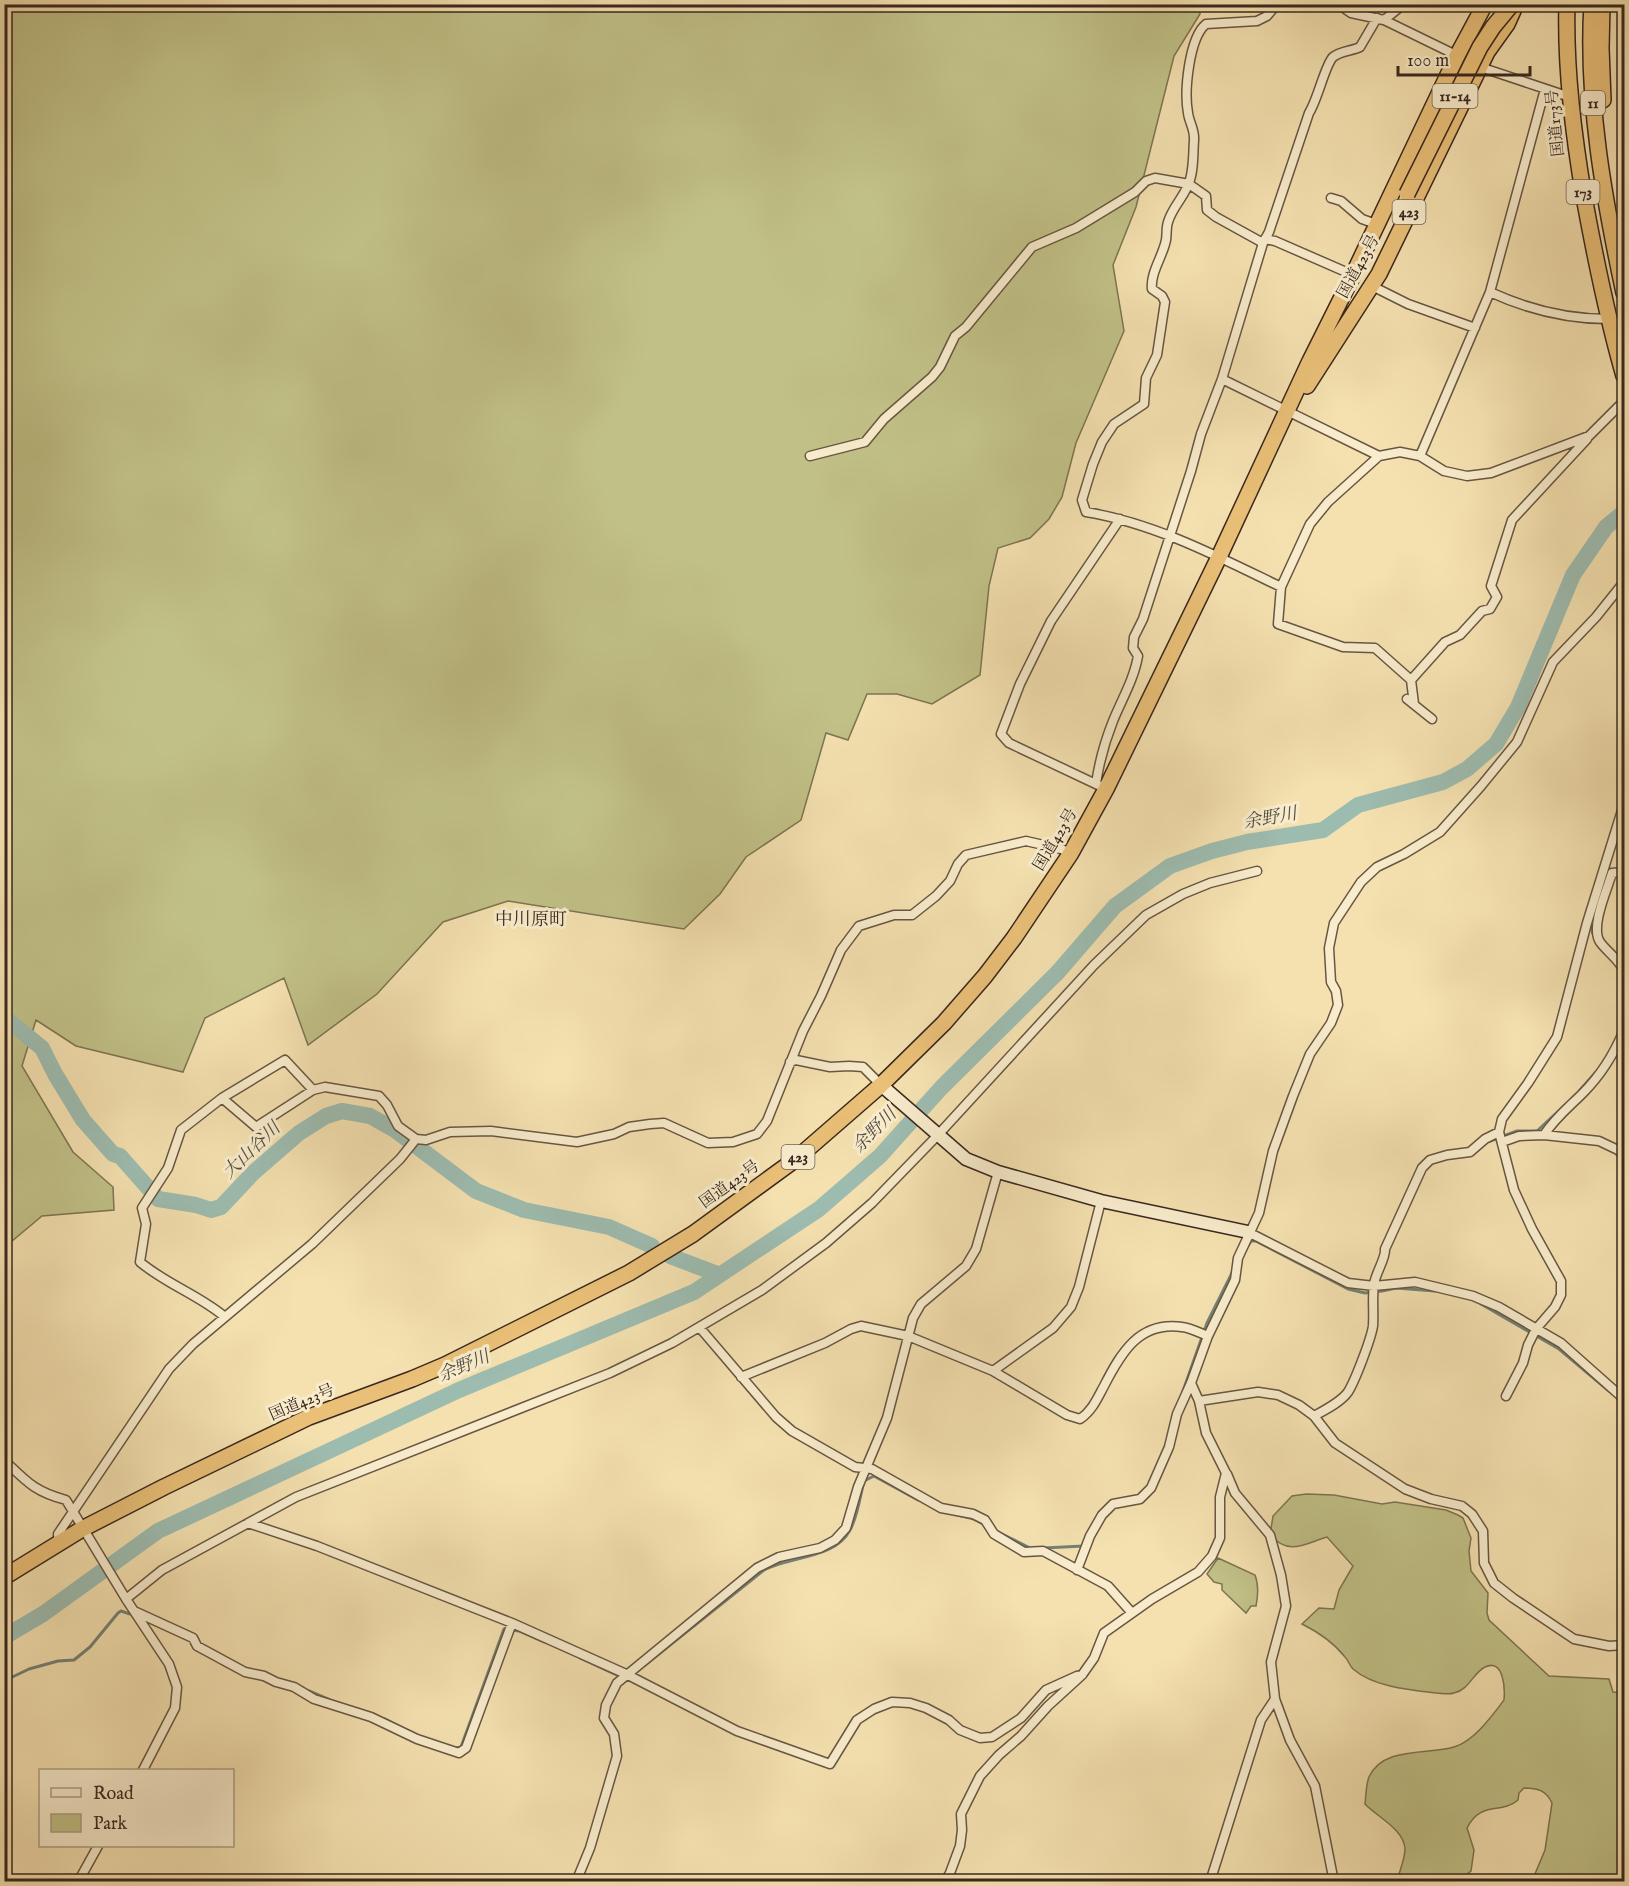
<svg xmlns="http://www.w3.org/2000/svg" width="1629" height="1886" font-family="'IM FELL English','Noto Serif JP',serif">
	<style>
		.green { fill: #c1c187; stroke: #7d7453; stroke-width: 1.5 }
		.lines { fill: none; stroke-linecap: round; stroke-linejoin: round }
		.stream { stroke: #758176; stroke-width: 3 }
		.river { stroke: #9dbcb0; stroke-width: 16 }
		.street-casing { stroke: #685643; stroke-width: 11 }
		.secondary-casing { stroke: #39281f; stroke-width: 15 }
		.highway-casing { stroke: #39281f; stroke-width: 18 }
		.street { stroke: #f8eccc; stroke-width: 8 }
		.secondary { stroke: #f8eccc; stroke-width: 12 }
		.highway { stroke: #eac078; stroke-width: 15 }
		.highway-bridge-casing { stroke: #39281f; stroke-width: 18; stroke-linecap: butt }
		.highway-bridge { stroke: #eac078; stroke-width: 15 }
		.labels { text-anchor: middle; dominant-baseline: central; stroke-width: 6; stroke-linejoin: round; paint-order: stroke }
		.shield { fill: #f8eccc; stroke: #726353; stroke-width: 1.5 }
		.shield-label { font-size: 15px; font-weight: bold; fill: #39281f }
		.street-label { font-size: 16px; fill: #39281f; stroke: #f8eccc }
		.water-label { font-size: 18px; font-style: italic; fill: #524d43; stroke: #f8eccc }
		.neighbourhood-label { font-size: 18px; fill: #39281f; stroke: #f8eccc }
	</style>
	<rect width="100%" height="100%" fill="#f5e1b0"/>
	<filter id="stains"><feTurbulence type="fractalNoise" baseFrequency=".00333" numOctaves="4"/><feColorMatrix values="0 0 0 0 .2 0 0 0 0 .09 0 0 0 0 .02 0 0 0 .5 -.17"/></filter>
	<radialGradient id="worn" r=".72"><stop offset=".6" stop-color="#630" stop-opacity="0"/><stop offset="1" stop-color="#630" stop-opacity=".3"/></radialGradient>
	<path class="green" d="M5,5h1194l1,9 -26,42 -38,151 -23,58 11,66 -48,112 -14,54 -13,22 -19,19 -32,10 -9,38 -9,89 -48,29 -35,-10h-30l-19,46 -22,-7 -25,87 -55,37 -26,37 -36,35 -176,-28 -65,21 -66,72 -69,51 -24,-67 -79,40 -22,54 -107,-26 -40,-26 -14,46 51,86 40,35 1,23 -72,6 -37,31z
		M1306,1494l28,1 48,9 13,-2 51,8 12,5 5,3 8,20 -2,13 2,20 17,22 -1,20 2,7 60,56 60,3 4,13 11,1v188h-92l13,-31 7,-47c-6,-13 -15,-15 -28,-15l-5,5 -1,7c-17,15 -37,0 -51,28l7,22 -3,21 -13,10h-61c2,-9 8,-22 8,-32 -1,-20 -28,-32 -40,-45 1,-8 1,-20 4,-27 14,-31 58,-22 85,-30 20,-6 38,-31 50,-47 1,-11 0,-42 -19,-33 -12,6 -16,23 -31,26 -5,2 -13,0 -18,0 -27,-3 -62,-6 -83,-24 -4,-4 -4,-8 -8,-12 -11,-14 -27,-25 -43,-33l17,-16 15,1 5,-19 14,-24 -26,-29c-23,7 -38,19 -57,-2l3,-19 19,-20z
		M1218,1558l37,17c4,10 3,21 1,31h-5l-5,7 -24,-23v-6l-8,-2 -7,-8z"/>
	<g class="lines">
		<path class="stream" d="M1602,890l6,-20 11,-1
			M1596,911l-4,20 5,13
			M1618,1034l6,-18
			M1580,1090l15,-17
			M1490,1141l27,-10h20l30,-28
			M1246,1249l5,-8h5l92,48 17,4 17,-2 -2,-5
			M1382,1291l14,-3 39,3
			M1481,1304l78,45 50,42
			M1183,1391l24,-68 25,-50
			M958,1515l16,4 11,6
			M996,1531l34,17
			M1043,1548l41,-2
			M580,1658l41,19
			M645,1665l119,-95c26,-14 71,-11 86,-40 8,-14 10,-34 14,-49l10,-5 44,24
			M4,1681l25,-12 29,-8 16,-1 16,-13 28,-34 3,-2 9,3
			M309,1691l21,9
			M385,1719l23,12
			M456,1748l5,-1 43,-118 15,2 25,11"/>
		<path class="river" d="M4,1017l38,31 13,26 28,46 30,34 7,2 38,43 38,6 15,5 10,-3 32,-34 46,-40 27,-17 16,-5 28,5 25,14 81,61 48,19 85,17 43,19
			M670,1256l50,19
			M4,1637l39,-23 115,-83 301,-141 235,-98 125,-83 61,-53 61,-68 117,-116 57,-66 55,-40 42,-15 35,-9 76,-12 35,-25 85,-23 24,-13 29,-25 22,-37 55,-132 33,-48 18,-15"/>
		<defs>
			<path id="street" d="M1277,4l-10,12 -10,5 -51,3c-17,14 -22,67 -18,89 1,9 7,17 6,27 -1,13 0,33 -6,45 -5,13 -16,23 -20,37 -2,6 -1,12 -2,18 -3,16 -16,33 -14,49l10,7 3,6 -8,53 -11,23 -2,26 -30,20 -12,18 -9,22 -11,36 4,12c68,11 133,45 195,75
				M1338,4l13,9 33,7 76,37
				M1384,20l20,-16
				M1477,66l93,31
				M1331,198l10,3 21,18 14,5
				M1265,239l10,2 78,34
				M1372,286l36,18 67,24
				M1490,292c37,17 77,27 118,27
				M1222,379l157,77
				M810,456l55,-14 19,-23 48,-42 8,-10 15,-31 11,-9 66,-80 44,-19 59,-36 11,-11 9,-3 34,6 17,12 1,14 9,7 47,26
				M1420,456l70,-164 55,-203
				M1411,680l34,-38 15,-7 22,-24 8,-2 7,-12 -6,-11 21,-66 75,-81
				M1407,699l25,20
				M1414,704l-3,-24 -36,-32 -32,-1 -65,-23 3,-37 29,-63 18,-22 51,-46 21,-4 20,4 24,15 23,5 24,-3 98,-37 35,-35
				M1096,784c3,-21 9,-43 17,-63 9,-22 21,-42 25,-65l-5,-8 1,-11 9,-18 48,-148 10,-37 21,-55 41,-136 6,-11 40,-119c9,-14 16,-48 24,-56 7,-6 19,-6 27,-10l17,-29
				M1100,786l-91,-43 -8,-9 19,-50 31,-63 69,-102
				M1624,872l-12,1c-5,17 -22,54 -12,69 8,11 19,17 24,29
				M790,1062l6,-2 34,7 19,-1 14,1 18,18
				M222,1098l34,29 57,-37
				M1544,1135c11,-17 25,-28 39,-42 18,-18 31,-39 41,-63
				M1502,1142l17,-6 25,-1 55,6 19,9 6,6
				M1248,1232l100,51 26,3 41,-4 58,14 26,11 62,36 63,56
				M225,1317c-26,-22 -59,-33 -85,-55l6,-38 -4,-16 26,-40 13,-38 41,-32 63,-38 28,30 12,-3 54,9 8,9 11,21 18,13 10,1 24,-8 41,-1 86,11 37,-8 15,-7 21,-3 14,-1 44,20 25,-1 24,-8 10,-13 36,-90 18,-35 20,-46 18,-24 35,-11h18l24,-19 14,-15 8,-17 8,-9 60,-14 35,8 10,4
				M700,1328l76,89 16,14 63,36 17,2 69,39 32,6 12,6 9,14 30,18 19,-1 65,35 24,27
				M993,1371l60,-43 18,-21 8,-20 22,-86
				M741,1377l84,-34 26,-14 10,-3 47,10 85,35 74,44 13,4c12,-8 17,-20 24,-33 17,-33 35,-65 78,-59 9,1 18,6 26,9
				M1506,1396l17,-33 5,-18 8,-16 19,-22 6,-12v-14l-29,-52 -18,-39 -15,-58 3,-13 26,-36 29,-46 30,-114 37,-119
				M1199,1401l59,-9 20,3 21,10 15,11 21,27 70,46 26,10 31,7 10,8 11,17 1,32 10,20 19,15 61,41 35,7 15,-1
				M1314,1416c11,-6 27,-14 34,-24 7,-11 23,-53 25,-66 1,-14 -1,-28 1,-42 2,-12 12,-26 11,-35l37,-81 8,-8 17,-5 23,-3 15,-13 14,-7
				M4,1460c23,22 31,32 62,40l60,99 43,65 8,23 -2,21 -32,62
				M1227,1474l8,19 35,42 11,40 5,31 -15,56 4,37 15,41 25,46 19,96
				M248,1523l69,23 195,77
				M59,1544l-1,-10 111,-165 24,-25 119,-100 88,-85 16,-20
				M1077,1570l13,-34 12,-21 11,-11 27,-5 11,-11 18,-41 8,-33 14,-31 17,-47 27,-56 3,-22 21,-45 14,-62 20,-55 17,-42 21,-31 7,-18 -2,-14 -5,-9 -2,-34 5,-25 27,-41 16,-15 27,-13 36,-22 41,-46 36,-44 36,-80 43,-45 28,-35
				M126,1599l36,-29 134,-73 314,-124 62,-30 90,-53 64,-47 46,-40 65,-67 157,-171 52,-50 37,-21 27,-11 47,-12
				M134,1611l59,27 4,8 48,26 19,4 12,6 18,5 20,12 57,18 46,22 42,14 7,-5 46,-125 114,51 111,57 93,33 27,-44 17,-11 18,-7 18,1 16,5 23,12 11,10 20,8 12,-1 29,-19 25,-28 31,-14 5,-1
				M78,1882l20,-36
				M576,1882l14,-34 27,-92 -3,-22 -10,-16 2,-13 11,-22 140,-115 22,-11 41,-9 15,-8 11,-12 12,-41 29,-69 26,-100 8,-14 45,-38 10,-17 22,-77
				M945,1882l5,-9 10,-27 2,-16 -1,-16 19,-38 19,-21 22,-19 27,-30 34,-31 12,-17 10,-25 48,-34 46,-27 14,-16 8,-18v-41l6,-24 -20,-40 -7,-32 -8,-18
				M1210,1882l51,-162 14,-21"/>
			<path id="secondary" d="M881,1085l85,74 32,13 103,29 147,31"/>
			<path id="highway" d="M1567,4c-2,65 6,129 17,193 11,60 23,120 40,179
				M1592,4c-6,97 12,195 32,289
				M1602,4l-1,44 2,52
				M1307,386l72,-112 108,-222 20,-28 9,-20
				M4,1577l78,-48 82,-42 145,-70 103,-38 33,-14 184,-92 64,-39 103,-75 85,-74 63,-62 41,-47 29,-38 57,-85 35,-64 113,-232 91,-196 43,-86 104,-219 28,-52"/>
		</defs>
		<use href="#street" class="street-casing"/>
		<use href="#secondary" class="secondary-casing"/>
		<use href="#highway" class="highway-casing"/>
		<use href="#street" class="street"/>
		<use href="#secondary" class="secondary"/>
		<use href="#highway" class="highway"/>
		<defs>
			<path id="highway-bridge" d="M1407,194l73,-147 13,-20 19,-23"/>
		</defs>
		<use href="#highway-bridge" class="highway-bridge-casing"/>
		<use href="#highway-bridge" class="highway-bridge"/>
	</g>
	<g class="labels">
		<g class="shield">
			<rect x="1432.5" y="84" width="45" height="24" rx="4.5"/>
			<rect x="1581" y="91" width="24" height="24" rx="4.5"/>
			<rect x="1566.5" y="180" width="33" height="24" rx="4.5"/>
			<rect x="1392.5" y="200" width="33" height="24" rx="4.5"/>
			<rect x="781.5" y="1145" width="33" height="24" rx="4.5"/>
		</g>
		<g class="shield-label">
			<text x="1455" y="96">11-14</text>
			<text x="1593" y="103">11</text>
			<text x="1583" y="192">173</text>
			<text x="1409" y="212">423</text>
			<text x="798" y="1157">423</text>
		</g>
		<g class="street-label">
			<text transform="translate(1556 123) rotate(-96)">国道173号</text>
			<text transform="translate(1359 267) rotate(-61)">国道423号</text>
			<text transform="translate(1056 840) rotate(-59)">国道423号</text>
			<text transform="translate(730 1185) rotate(-36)">国道423号</text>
			<text transform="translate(302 1403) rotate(-23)">国道423号</text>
		</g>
		<g class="water-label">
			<text transform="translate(1270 819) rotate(-10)">余野川</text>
			<text transform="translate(875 1131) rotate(-46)">余野川</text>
			<text transform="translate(252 1151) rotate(-44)">大山谷川</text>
			<text transform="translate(464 1367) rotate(-23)">余野川</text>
		</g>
		<g class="neighbourhood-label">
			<text x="531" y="920">中川原町</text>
		</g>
	</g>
	<rect width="1629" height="1886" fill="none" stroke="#f5e1b0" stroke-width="24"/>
	<rect x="6" y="6" width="1617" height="1874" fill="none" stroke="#39281f" stroke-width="3"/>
	<rect x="12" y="12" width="1605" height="1862" fill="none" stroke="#39281f" stroke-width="1.5"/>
	<rect x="39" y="1769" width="195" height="78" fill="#f8eccc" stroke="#ac9e87" stroke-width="1.5"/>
	<rect x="51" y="1788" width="30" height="9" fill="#f8eccc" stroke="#ac9e87" stroke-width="1.5"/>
	<text x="93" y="1799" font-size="18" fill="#39281f">Road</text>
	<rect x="51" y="1814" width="30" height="18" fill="#c1c187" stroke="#ac9e87" stroke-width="1.5"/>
	<text x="93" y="1829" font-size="18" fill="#39281f">Park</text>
	<path d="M1398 66v9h132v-9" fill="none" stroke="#39281f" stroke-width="3"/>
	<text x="1407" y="66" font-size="18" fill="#39281f" stroke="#f8eccc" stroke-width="4.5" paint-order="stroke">100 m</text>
	<rect width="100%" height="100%" filter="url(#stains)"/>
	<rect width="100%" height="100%" fill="url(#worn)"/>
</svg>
